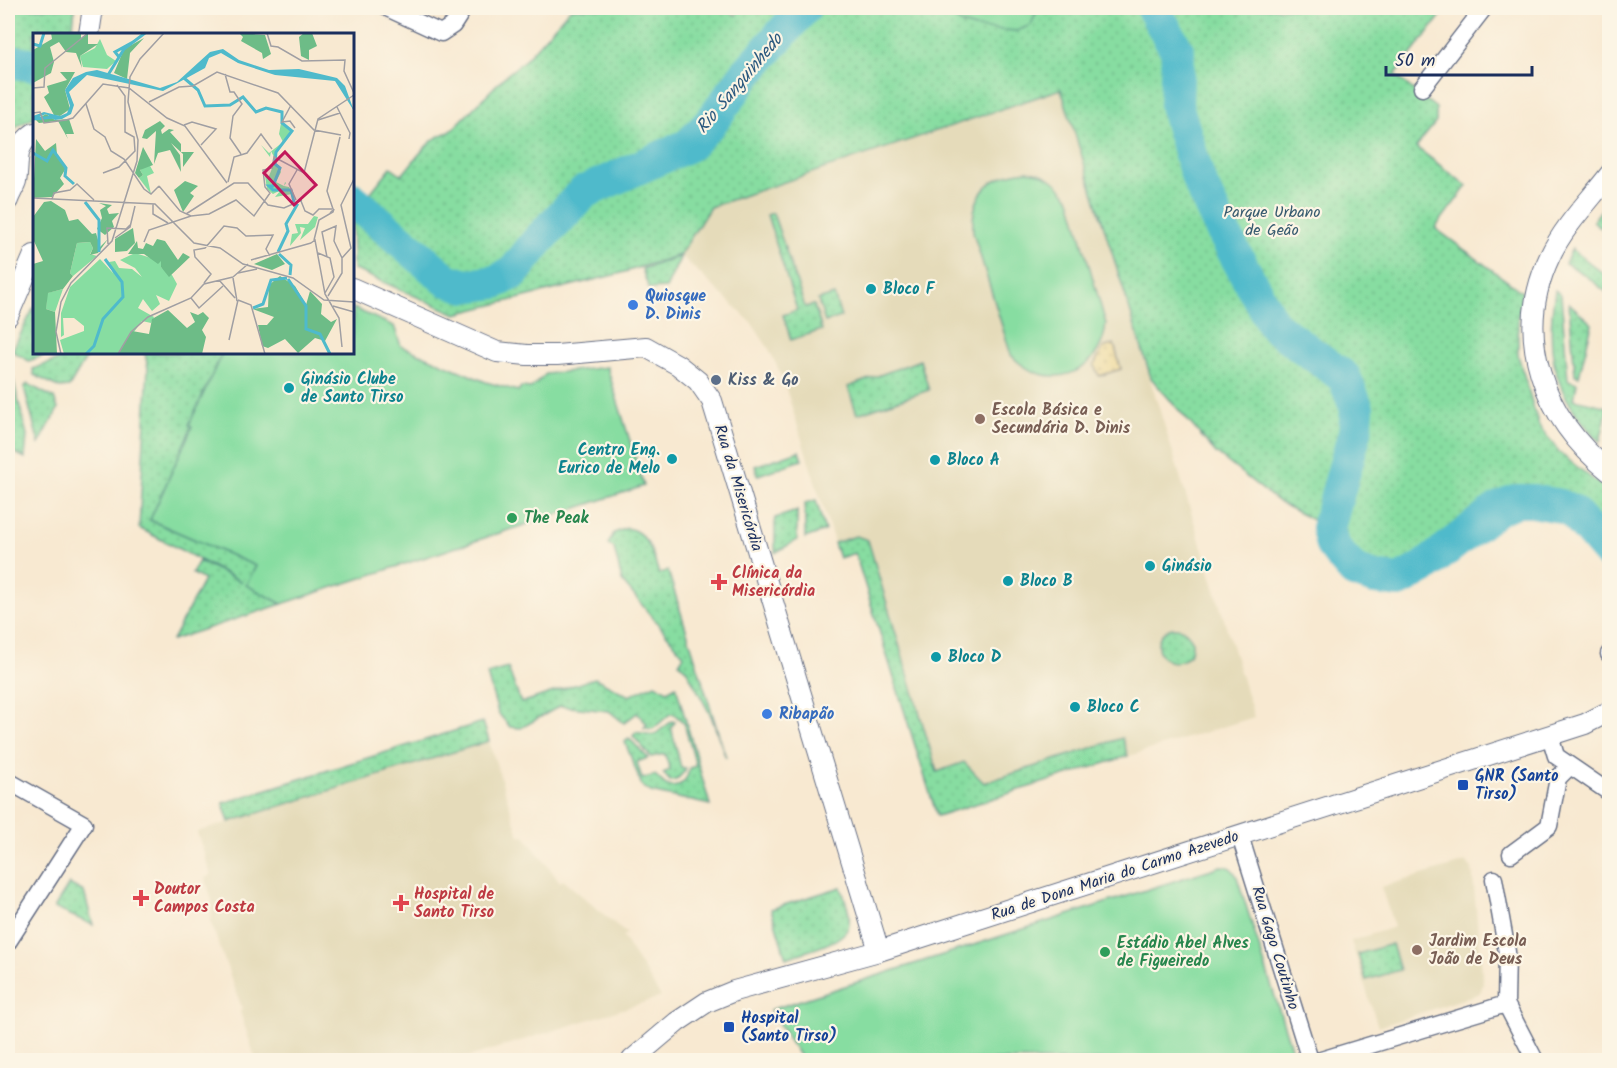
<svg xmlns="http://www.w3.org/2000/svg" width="1617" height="1068" font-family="Kalam,sans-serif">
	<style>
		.built { fill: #e5dbba }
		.green { fill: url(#green-dots); stroke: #518680; stroke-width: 1.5 }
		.sand { fill: url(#sand-dots); stroke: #84847e; stroke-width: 1.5 }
		.pitch { fill: #87dda1; stroke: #518680; stroke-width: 1.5 }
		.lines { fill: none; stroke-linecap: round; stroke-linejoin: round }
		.river { stroke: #4fbacb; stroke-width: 34 }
		.minor-casing { stroke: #687086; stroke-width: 19 }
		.tertiary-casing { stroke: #687086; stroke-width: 22 }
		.minor { stroke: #fff; stroke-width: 16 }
		.tertiary { stroke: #fff; stroke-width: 20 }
		.culture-dot { fill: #0f9aa8; stroke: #fcf5e5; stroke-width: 2 }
		.shop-dot { fill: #3f7fe0; stroke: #fcf5e5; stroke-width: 2 }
		.service-dot { fill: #5c6f8a; stroke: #fcf5e5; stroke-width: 2 }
		.education-dot { fill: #8d6e63; stroke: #fcf5e5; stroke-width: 2 }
		.leisure-dot { fill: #2e9e5b; stroke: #fcf5e5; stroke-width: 2 }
		.health-dot { fill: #e0444e; stroke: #fcf5e5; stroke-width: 2 }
		.transit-dot { fill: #1a4fb4; stroke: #fcf5e5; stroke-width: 2 }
		.labels { text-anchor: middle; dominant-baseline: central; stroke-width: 4.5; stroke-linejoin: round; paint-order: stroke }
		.park-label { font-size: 16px; fill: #365a6f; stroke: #fcf5e5 }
		.culture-label { font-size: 16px; font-weight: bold; fill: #0d838f; stroke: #fcf5e5; text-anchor: start }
		.shop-label { font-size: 16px; font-weight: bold; fill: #366cbe; stroke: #fcf5e5; text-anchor: start }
		.service-label { font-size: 16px; font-weight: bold; fill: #4e5e75; stroke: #fcf5e5; text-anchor: start }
		.education-label { font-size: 16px; font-weight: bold; fill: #785e54; stroke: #fcf5e5; text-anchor: start }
		.street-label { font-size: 16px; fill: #1b2f5e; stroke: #fcf5e5 }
		.leisure-label { font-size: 16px; font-weight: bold; fill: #27864d; stroke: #fcf5e5; text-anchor: start }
		.health-label { font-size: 16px; font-weight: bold; fill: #be3a42; stroke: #fcf5e5; text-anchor: start }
		.transit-label { font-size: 16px; font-weight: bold; fill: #164399; stroke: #fcf5e5; text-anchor: start }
		.water-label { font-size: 18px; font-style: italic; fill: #2b597f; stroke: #fcf5e5 }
		.inset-river { fill: none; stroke: #4fbacb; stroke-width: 3 }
		.inset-road { fill: none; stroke: #a09fa3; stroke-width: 1.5 }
		.view { fill: #c2185b; fill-opacity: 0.15; stroke: #c2185b; stroke-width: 3 }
		.inset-edge { fill: none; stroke: #1b2f5e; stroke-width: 3 }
	</style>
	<defs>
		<pattern id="green-dots" width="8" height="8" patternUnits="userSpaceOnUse" patternTransform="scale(1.5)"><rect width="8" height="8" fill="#87dda1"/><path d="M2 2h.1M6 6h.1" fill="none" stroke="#74be8d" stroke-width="1.8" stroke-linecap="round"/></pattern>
		<pattern id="sand-dots" width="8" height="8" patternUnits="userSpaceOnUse" patternTransform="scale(1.5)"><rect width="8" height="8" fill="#eeda9e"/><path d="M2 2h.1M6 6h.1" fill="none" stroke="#ccbb8a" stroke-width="1.8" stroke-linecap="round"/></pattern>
	</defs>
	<rect width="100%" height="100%" fill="#fcf5e5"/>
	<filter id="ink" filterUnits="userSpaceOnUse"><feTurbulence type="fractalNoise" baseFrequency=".0167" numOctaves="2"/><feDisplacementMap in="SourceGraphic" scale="12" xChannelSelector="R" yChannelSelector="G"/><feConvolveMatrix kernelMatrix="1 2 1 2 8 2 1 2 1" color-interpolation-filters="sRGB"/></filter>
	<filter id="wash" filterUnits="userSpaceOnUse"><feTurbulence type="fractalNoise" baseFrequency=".008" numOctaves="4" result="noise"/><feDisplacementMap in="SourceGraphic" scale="24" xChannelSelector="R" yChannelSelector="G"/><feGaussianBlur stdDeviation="1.35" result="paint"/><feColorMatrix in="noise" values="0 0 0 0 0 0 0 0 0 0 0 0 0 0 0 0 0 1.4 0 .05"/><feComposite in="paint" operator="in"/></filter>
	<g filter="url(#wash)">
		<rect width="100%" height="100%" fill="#f8e9d1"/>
		<path class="built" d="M1061,89l193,628 -317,99 -82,-263 -16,5 -56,-179 -14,-30 -18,-27 -71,-67 30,-48z
			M489,741l30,95 5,-1 36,47 3,-2 64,54 -5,2 39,61 -202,63h-203l-16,-48 2,-4 -31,-85 1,-23 -7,-22 6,-3 -14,-43z
			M1466,862l6,6 11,114 -2,9 -3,3 -100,33 -27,-86 43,-14 -13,-40z"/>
		<path class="green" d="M8,8h67l-3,26h-38v84l-15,7 -8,8 -3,-3z
			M571,8h148l17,7 4,-7h707l-52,67 41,33v14l-20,25 51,39 -32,42 87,64 -4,27v36l21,71 22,28 48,38v45l-24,-28 -26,-14 -34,-2 -42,8 -15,10 -32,39 -14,13 -21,7 -25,-2 -17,-6 -12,-9 -9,-20 -58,-30 -64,-50 -65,-75 -90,-289 -351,118 -30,48 -62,19 -162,40 -103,-45 -1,-67 15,-5 24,-30 11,8c13,-14 28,-40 48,-43l54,-55 21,-17z
			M1609,200l1,33 -1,1 -16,-13z
			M773,213l32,94 9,-2 8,25 -31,10 -8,-25 14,-5 -30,-95z
			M1572,249l37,29v16l-27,-21 -17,-10z
			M681,256l-15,32 -17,1 -7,-20z
			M1555,290l6,5 7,85 9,3 -3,16 34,8 -8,35c-47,-47 -55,-89 -45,-152z
			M834,295l7,22 -16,5 -7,-22z
			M1569,303l23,21 -13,52 -4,-1z
			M34,307v45l16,1 -21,8 -17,-10z
			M80,352l9,1 -20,34 -9,1 -26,-13 -1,-6z
			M145,353h77l-32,72 2,1 -42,94 106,46 -10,19 36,19 -110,36 32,-60 -12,-7 7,-12 43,21 -103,-54 9,-160z
			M920,360l9,30 -72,24 -9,-27z
			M8,375l5,4 14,56 -2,23 -17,-9z
			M28,384l26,14 4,11 -19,35 -15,-57z
			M799,451l3,9 -44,15 -3,-9z
			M816,500l9,31 -20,7v-35z
			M797,511v29l-22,13v-35z
			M627,528c22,4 26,28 32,46l9,-3 58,187 -15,-42 -25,-47 -7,-6 5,-8 -62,-74 -8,-33 -6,-4 6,-11z
			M856,536l12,4 69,232 27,-10 20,21 138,-45 6,18 -191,60 -82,-263 -16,5 -5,-15z
			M1158 645a17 17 0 1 1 34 0a17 17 0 1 1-34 0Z
			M508,668l13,35 74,-25 34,18 26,-12 12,7 9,-5 34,119 -59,-13 -9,-6 -17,-44 4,-4 19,20 -11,4 5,17 13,-4c3,3 7,7 11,10 12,6 23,-6 23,-17l7,-2 -12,-43 -10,-9h-4l-17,15 -9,-1 3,-4 -10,-11 -13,10 -15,-12 -49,-5 -39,22 -11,-1 -12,-14 -11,-39z
			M672,721l3,1 -4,5 10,41h4v3l-9,9 -6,1 -7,-8 7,-3 -5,-16 -14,3 -18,-21 3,-4 18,3z
			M483,722l6,19 -260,81 -6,-19z
			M69,884l15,8 9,33 -39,-17z
			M841,887c3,11 10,25 8,37 -2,19 -47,28 -63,34l-15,-49z
			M1392,944l8,26 -34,10 -8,-26z"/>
		<path class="sand" d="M1114,344l7,25 -22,7 -5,-11 9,-17z"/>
		<path class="pitch" d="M942,8h96l-7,17 -14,6 -42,-3 -13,-4z
			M1027,171c20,1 32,13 43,28l36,125c-5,52 -60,70 -95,31l-38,-123c-2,-39 16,-57 54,-61z
			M353,308l41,18 7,20 85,36 32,9 3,-4 10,1 15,-14 61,-7 37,119 -362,118 -36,-19 10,-19 -106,-46 42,-93 -3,-2 33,-72 130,-1z
			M1221,866c9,0 12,3 16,11l58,183h-493l-32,-50z"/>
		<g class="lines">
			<path class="river" d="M1153,8l25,44 -2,53 23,76 20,43 55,102 70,51 13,32 -2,23 -27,96 4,17 8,10 14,16 21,7 24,3 24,-13 74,-59 18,-8h18l27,5 12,5 38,44
				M8,61l26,4
				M352,199l95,81 19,6 29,-4 18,-9 24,-31 47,-50 105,-47 22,-23 35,-48 58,-66"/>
		</g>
	</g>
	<g filter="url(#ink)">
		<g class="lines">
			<defs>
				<path id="minor" d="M387,8l54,25 12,-8 9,-14 -2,-3
					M1422,88l62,-80
					M1609,654h1
					M1550,736l6,20 54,37
					M8,781l76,43 -76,118
					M1240,836l70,224
					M1511,854l38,-28 9,-48 12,-12
					M1494,879l13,73 -1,52 29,56
					M1321,1060l185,-56"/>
				<path id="tertiary" d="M89,34l4,-26
					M1610,174c-20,26 -46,52 -60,82 -38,80 -7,162 60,216
					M8,200c2,-6 6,-12 8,-18 4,-21 -3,-35 18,-49
					M352,288l145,64 30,3h30l89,-8 32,18 20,16 14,20 167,550
					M8,316l26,-61
					M632,1060l45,-38 30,-20 27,-11 145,-40 706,-227 25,-13"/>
			</defs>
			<use href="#minor" class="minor-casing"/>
			<use href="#tertiary" class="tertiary-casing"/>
			<use href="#minor" class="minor"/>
			<use href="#tertiary" class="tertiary"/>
		</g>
	</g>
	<g class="culture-dot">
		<circle cx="871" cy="289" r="6"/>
		<circle cx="289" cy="388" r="6"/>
		<circle cx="672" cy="459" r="6"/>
		<circle cx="935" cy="460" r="6"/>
		<circle cx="1150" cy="566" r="6"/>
		<circle cx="1008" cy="581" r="6"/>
		<circle cx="936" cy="657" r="6"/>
		<circle cx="1075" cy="707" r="6"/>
	</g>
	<g class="shop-dot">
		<circle cx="633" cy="305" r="6"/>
		<circle cx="767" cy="714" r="6"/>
	</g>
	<circle class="service-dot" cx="716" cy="380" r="6"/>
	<g class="education-dot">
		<circle cx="980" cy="419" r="6"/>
		<circle cx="1417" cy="950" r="6"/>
	</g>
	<g class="leisure-dot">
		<circle cx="512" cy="518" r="6"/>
		<circle cx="1105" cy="952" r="6"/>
	</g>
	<g class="health-dot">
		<path d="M716 573h6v6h6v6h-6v6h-6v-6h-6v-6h6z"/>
		<path d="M138 889h6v6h6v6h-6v6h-6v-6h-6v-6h6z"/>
		<path d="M398 894h6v6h6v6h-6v6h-6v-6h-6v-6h6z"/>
	</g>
	<g class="transit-dot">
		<rect x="1457" y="779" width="12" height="12" rx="3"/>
		<rect x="723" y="1021" width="12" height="12" rx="3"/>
	</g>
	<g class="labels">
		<g class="park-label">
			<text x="1272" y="212">Parque Urbano<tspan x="1272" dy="18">de Geão</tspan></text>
		</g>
		<g class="culture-label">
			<text x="883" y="289">Bloco F</text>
			<text x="301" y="379">Ginásio Clube<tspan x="301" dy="18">de Santo Tirso</tspan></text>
			<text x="660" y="450" text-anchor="end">Centro Eng.<tspan x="660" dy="18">Eurico de Melo</tspan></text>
			<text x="947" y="460">Bloco A</text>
			<text x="1162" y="566">Ginásio</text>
			<text x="1020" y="581">Bloco B</text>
			<text x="948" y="657">Bloco D</text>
			<text x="1087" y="707">Bloco C</text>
		</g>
		<g class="shop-label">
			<text x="645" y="296">Quiosque<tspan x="645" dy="18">D. Dinis</tspan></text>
			<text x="779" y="714">Ribapão</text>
		</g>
		<g class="service-label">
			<text x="728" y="380">Kiss &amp; Go</text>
		</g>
		<g class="education-label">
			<text x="992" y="410">Escola Básica e<tspan x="992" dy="18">Secundária D. Dinis</tspan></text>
			<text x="1429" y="941">Jardim Escola<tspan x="1429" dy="18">João de Deus</tspan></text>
		</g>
		<g class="street-label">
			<text transform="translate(738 488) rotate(73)">Rua da Misericórdia</text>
			<text transform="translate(1115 876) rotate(-18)">Rua de Dona Maria do Carmo Azevedo</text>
			<text transform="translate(1275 948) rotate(73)">Rua Gago Coutinho</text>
		</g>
		<g class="leisure-label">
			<text x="524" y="518">The Peak</text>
			<text x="1117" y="943">Estádio Abel Alves<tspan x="1117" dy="18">de Figueiredo</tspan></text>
		</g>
		<g class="health-label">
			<text x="732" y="573">Clínica da<tspan x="732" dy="18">Misericórdia</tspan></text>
			<text x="154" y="889">Doutor<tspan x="154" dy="18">Campos Costa</tspan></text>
			<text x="414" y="894">Hospital de<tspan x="414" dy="18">Santo Tirso</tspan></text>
		</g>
		<g class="transit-label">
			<text x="1475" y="776">GNR (Santo<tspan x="1475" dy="18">Tirso)</tspan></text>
			<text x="741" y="1018">Hospital<tspan x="741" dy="18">(Santo Tirso)</tspan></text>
		</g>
		<g class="water-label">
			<text transform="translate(740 84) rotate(-50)">Rio Sanguinhedo</text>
		</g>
	</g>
	<g transform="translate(33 33)">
		<rect width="321" height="321" fill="#f8e9d1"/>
		<path d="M67,6l7,16 9,6 -9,8 -24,-2 -3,-11 15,-8zM248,90l10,9 -17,25 -3,-6 -1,6 -9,-12 8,8 14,-11 -4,-8zM242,128l6,11 -5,10 8,4 1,-4 1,1 -2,3 5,1 3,7 -17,3 6,-7 -8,4 -6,-5 -2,-13h4zM116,131l5,9 -7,3 4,18 -12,-16 4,-3 -3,-5zM281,183l4,1 -3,10 -15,13 5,-12 -5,-1 1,6 -11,13 2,-12 6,-1 -3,-9h13zM57,209l3,6 -3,6 7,2 -24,20 -3,-3 7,-30zM102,220l26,8v6l11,8 5,9 -8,17 -13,-6 4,9 -8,7 -9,-12 -5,9 16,9 -3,6 -9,-2 -24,33h-54l-4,-14 24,-9v-5l-10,-8h-11l1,17 -3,2v-24l9,-26 30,-28 13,14 -4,-11 6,-1 4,7 13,1 10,8 -7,-9 -15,-8zM30,256l-8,23 -9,-3 1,-16z" fill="#87dda1"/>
		<path d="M18,0h30v5l7,-5v11h10l-18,12 2,12 -6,-15 -10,-1 -7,-10 -9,5 4,15 -3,11 -18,10v-33l19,-11zM206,0l26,2 6,19 -8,5 -1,-6 -21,-12 2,-4zM271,0h8l5,13 -8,4v10l-8,-4 -2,-19zM111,5l-14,15 -3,26 -13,-6 10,-24zM27,39h15l-10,18 5,19 -10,7 -6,-1 -10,-18 5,-4 -2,-7 20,-6zM13,81l9,6 14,-1 5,15h-8l2,5 -10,-18 -19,2 -3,-3zM127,88l5,5 -4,4 1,4 7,-5 5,1 -4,2 11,12v8h13l-11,15v-13l-12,-11 9,12 1,17 -11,-22 -12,3 -4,11 2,-33 -9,8 -5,-1 3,-8zM3,106l9,12 11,-8 1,12 9,13 -6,10 4,6 -12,13 -19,1zM110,114l10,18 -13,5 3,5 -4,3 -4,-5zM152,148l13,5 -8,7 4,3 -11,16 -9,-22zM18,168l14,9 4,11 9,-2 14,15 4,-1 4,14 8,-8 -10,14 -8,2 3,-7 -3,-6 -13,1 -7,30 3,3 -10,13 -15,4 -2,16 9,3 2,42h-24v-90l10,-3 -10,-22v-22l11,-15zM66,170l13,2 -5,4 2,5 10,-1 -7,8 2,6 -9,8 -8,-6 5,-11 -2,-8 6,-4zM100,195l2,15 -8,8 -12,1v-13zM124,206l8,2 13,19 5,-7 7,4 -21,20 -8,-10v-6l-3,3 -14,-10h-16l9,-13 1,7 5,1 3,-6 7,3zM244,221l8,10 -13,6 -18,-6zM247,243l15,10 11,19 4,-14 12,13 -1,10 10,8 6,-3 -12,22 -10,-3 -17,15 -13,-14 -17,9 -6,-2 -4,-21h9l7,-8 -21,-8 15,-2 1,-22zM135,277l19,18 8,-6 -5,-10 8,3 5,-3 6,6 -7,12 4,7 -4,17h-84l14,-23 17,3 3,-15z" fill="#6dbc87"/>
		<path d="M190,16l16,11 30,10 30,-1 38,9 8,8 9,25 -19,-30 -60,-6 -37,-12 -17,-10 -12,5 -4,10 -42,23 -76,-16 -18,17 5,13 -3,9 -9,5 -7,1 -9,-6 -13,6v-4l11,-4 16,4 7,-3 3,-7 -5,-16 8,-12 13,-6 11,-2 63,18 17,-6 33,-30z" fill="#4fbacb"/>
		<path class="inset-river" d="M0,11l7,2 4,-13M86,24l-4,-5 18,-10M75,42l16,-26 21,-16M151,45l14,12 7,16 25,-1 13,-8 13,15 10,-4 16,4v11l10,8 -16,21 -1,12 5,4 -7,18h-4l4,4h18l3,12M0,86l22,-2M0,120l14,8 6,-11 13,18 -1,8 9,8M52,169l14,18v32M245,219l10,-21 -2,-7 11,-19 -3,-2M246,221l12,11 -1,10M255,246l18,27v23l14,5 10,20M220,275l10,-4 8,-24 16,-2M53,321l8,-8 9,-27 20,-22 -1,-15 -17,-23"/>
		<path class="inset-road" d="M234,0l4,13 7,1 24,14 43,-1 -1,11 10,22M192,41l5,18h4l8,12 -9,12 -3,22 11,16M0,55l11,-1 1,-19 43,-35M116,69l30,-15 14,-1 24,-14 61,21 36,37 27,5M53,71l8,25 11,8 6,14 13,8 20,30 7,5 8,-8M258,72l-9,17 8,-1 5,7M304,74l13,26 -1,6M0,80l7,-1 4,11 22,-3 7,-2 30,-34 26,4 38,30 18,8 42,57M285,87l22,-7M151,92l8,-3 24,7 -15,16M70,140l16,-6 16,-16 -1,-14 -9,-5v-36l-8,-11M195,149l6,-25 13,-4 14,-19 11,15M126,153l21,25 11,5 18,-2 27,-14 18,16 16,-23 -5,-6 -2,-17 9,-2 2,-11 30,16 14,-54 36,-24M0,165l122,6 39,39 26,5 23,16 50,14 31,22 30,2M19,166l2,-6 16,-3 7,-6 17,16M263,167l-7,-16 8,-14M268,168l4,10 8,4 6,-6h13M120,171v10l15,9M300,176l-6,-18 13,-54M153,181l48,-31h14l20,22 16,3 18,-8M82,205l15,-11 5,-21M281,207l5,-20 14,-8 1,-3 -4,4M111,209l5,-12 42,-14M278,210l4,-3 10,54 14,24 3,29M75,211l-1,-16 19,1 5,-5M285,220l12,5 4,19 -9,16M294,224l-5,-25 14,-6 -2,15 8,17v15l-14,23M309,225l9,-10 -10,-43 13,-26M218,227l60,-17M205,240l19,-4M200,244l15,-13M200,245l4,23M186,247l16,18M171,250l7,-9 -16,-17 -1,-7 11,-2 19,-22 13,2 9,8 27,-1 -7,14 4,7M158,265l8,10 24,-22M205,267l13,5 14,49M300,273l21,6M196,307l9,-40M28,321l-5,-22 5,-30 10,-19 41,-42 25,-80 1,-21 -10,-38 2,-25 10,-18 24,-26M85,321l13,-22 17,-15 43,-19 13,-14 29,-7"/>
		<path class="view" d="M252,119l31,33 -22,20 -30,-32z"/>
		<rect width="321" height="321" class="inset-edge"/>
	</g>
	<rect width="1617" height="1068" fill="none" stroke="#fcf5e5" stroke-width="30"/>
	<path d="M1386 66v9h146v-9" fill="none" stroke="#1b2f5e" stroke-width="3"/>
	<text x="1395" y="66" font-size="18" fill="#1b2f5e" stroke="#fcf5e5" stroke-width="4.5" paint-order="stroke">50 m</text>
</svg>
